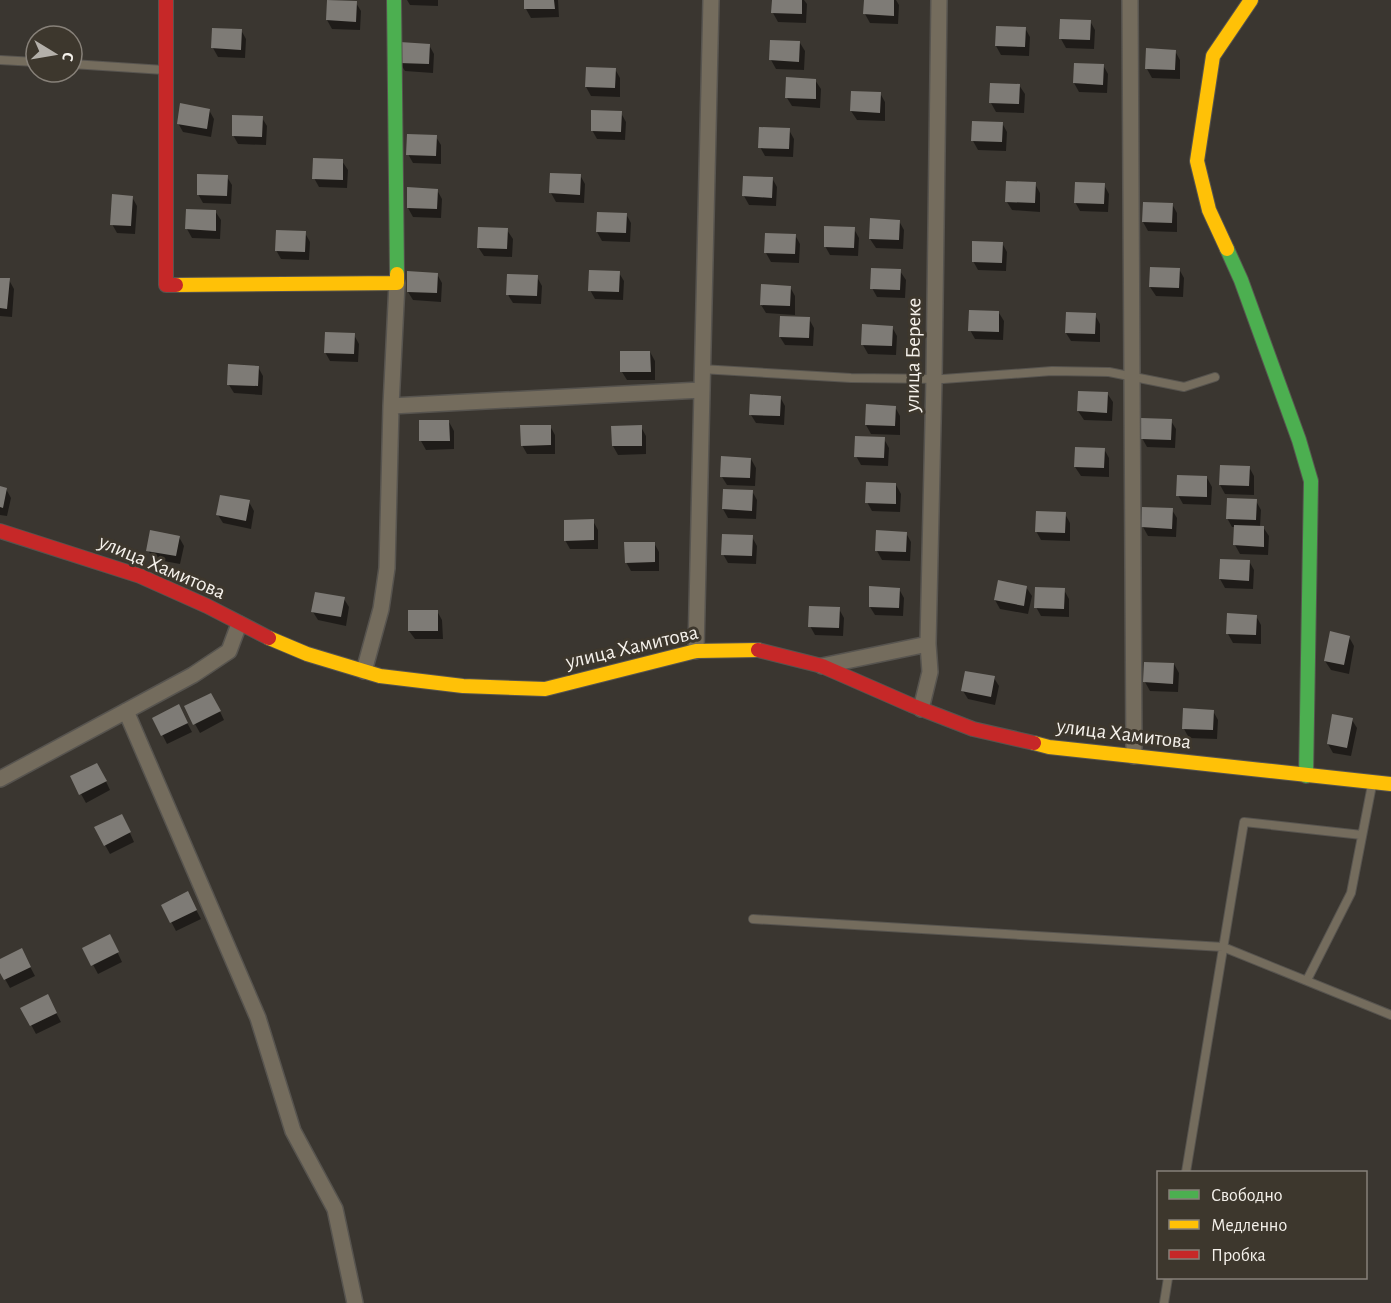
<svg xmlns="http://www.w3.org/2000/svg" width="1391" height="1303" font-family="'Alegreya Sans',sans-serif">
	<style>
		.shadow { fill: #0007 }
		.building { fill: #7e7b76 }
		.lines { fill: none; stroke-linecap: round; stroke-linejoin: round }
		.lane-casing { stroke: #57544f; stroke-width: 10 }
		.street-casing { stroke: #57544f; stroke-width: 18 }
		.fast-casing { stroke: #57544f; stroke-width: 16 }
		.slow-casing { stroke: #57544f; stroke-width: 16 }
		.jam-casing { stroke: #57544f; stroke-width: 16 }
		.lane { stroke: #746c5d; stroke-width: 8 }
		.street { stroke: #746c5d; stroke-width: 15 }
		.fast { stroke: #4caf50; stroke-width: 14 }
		.slow { stroke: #ffc107; stroke-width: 14 }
		.jam { stroke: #c62828; stroke-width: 14 }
		.labels { text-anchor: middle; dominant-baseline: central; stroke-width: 6; stroke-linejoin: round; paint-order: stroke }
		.street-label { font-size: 21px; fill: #f5f1eb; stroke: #3d372d }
	</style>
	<rect width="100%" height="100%" fill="#3a3630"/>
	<path class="shadow" d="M407,0h31v6l-28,-1z
		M525,0h33l1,17 -28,1 -5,-9z
		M773,0h31l3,4 -1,19 -28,-1 -5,-9z
		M865,0h31l3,5 -1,19 -28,-1 -5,-9z
		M356,3l5,8 -1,19 -28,-1 -5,-9z
		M1090,21l5,9 -1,19 -28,-1 -5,-9z
		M1025,28l5,9 -1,19 -28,-1 -5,-9z
		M241,30l5,9 -1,19 -27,-1 -5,-9z
		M800,43l5,8 -1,19 -28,-1 -5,-9z
		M429,45l5,9 -1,19 -28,-2 -5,-8z
		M1175,51l5,9v19l-28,-1 -5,-9z
		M1103,65l5,9 -1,19 -28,-1 -5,-9z
		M615,69l5,9v19l-29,-1 -5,-9z
		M815,80l6,9 -1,19 -28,-2 -5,-8z
		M1019,85l6,9 -1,19 -28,-1 -5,-9z
		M880,93l5,9v19l-28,-1 -6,-9z
		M209,110l5,9 -3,18 -28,-5 -5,-9z
		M621,113l5,9 -1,18 -28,-1 -5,-9z
		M262,118l5,8 -1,19 -28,-1 -5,-9z
		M1002,123l5,9 -1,19 -28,-1 -5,-9z
		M789,130l5,9 -1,18 -28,-1 -5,-9z
		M436,137l5,8v19l-28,-1 -5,-9z
		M342,161l6,9 -1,18 -28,-1 -5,-9z
		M580,175l5,9 -1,19 -28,-1 -5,-9z
		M227,177l5,8 -1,19 -28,-1 -5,-9z
		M772,178l5,9 -1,19 -27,-1 -5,-9z
		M1035,184l5,9v19l-28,-2 -5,-8z
		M1104,185l5,9 -1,18 -28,-1 -5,-9z
		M437,190l5,9 -1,19 -28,-1 -5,-9z
		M132,197l5,9 -2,28 -18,-1 -5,-9z
		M1172,204l5,9v19l-29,-1 -5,-9z
		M215,211l6,9 -1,19 -28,-1 -5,-9z
		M626,214l5,9 -1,19 -28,-1 -5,-9z
		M899,221l5,9 -1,19 -27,-1 -6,-9z
		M854,229l5,9 -1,18 -28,-1 -5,-9z
		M507,230l6,9 -1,18 -28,-1 -6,-9z
		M305,233l5,9 -1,18 -28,-1 -5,-9z
		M795,235l5,9 -1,19 -28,-1 -5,-9z
		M1002,243l5,9 -1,19 -28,-1 -5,-9z
		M1179,269l5,9 -1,19 -27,-1 -6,-9z
		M900,271l6,9 -1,18 -28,-1 -5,-9z
		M619,273l5,8 -1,19 -28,-1 -5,-9z
		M437,274l5,9 -1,19 -28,-2 -5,-8z
		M537,277l5,9 -1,18 -28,-1 -5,-8z
		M0,279l9,1 5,9 -2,28 -12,-1z
		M790,287l5,9v19l-29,-2 -5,-8z
		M999,313l5,8 -1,19 -28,-1 -5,-9z
		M1095,315l5,9v18l-29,-1 -5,-8z
		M809,319l5,9 -1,18 -28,-1 -5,-8z
		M892,327l5,9 -1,19 -28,-1 -5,-9z
		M354,335l5,9 -1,18 -28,-1 -5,-9z
		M650,352l5,9v19h-28l-5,-8z
		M258,367l5,9 -1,19 -28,-2 -5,-8z
		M1107,393l6,9 -1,19 -28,-1 -6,-9z
		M780,397l5,9 -1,19 -28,-2 -5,-8z
		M895,407l5,9v19l-29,-1 -5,-9z
		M1171,421l5,8 -1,19 -28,-1 -5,-9z
		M449,422l5,9v18l-28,1 -5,-9z
		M550,426l5,9v19h-28l-5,-9z
		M641,427l5,9v18l-28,1 -5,-9z
		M884,439l5,9 -1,18 -27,-1 -5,-9z
		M1104,449l5,9v19l-28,-1 -6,-9z
		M751,459l5,9 -1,18 -28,-1 -5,-8z
		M1249,467l5,9v19l-29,-1 -5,-9z
		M1207,478l5,9 -1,18 -28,-1 -5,-9z
		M896,485l5,9 -1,18 -28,-1 -5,-9z
		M0,488l6,1 5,9 -4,18 -7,-1z
		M752,491l5,9 -1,19 -28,-1 -5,-9z
		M1256,501l5,9 -1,17h3l6,9 -1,19 -28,-1 -5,-9v-18h-3l-5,-9z
		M249,502l5,9 -3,18 -28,-6 -5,-8z
		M1172,510l5,8 -1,19 -28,-1 -5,-9z
		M1065,514l5,9v18l-29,-1 -5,-9z
		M593,521l5,9v19h-28l-5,-9z
		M906,533l5,9 -1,19 -28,-1 -5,-9z
		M179,537l5,9 -4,18 -27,-5 -5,-9z
		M752,537l5,9 -1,18 -28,-1 -5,-9z
		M654,543l5,9v19h-28l-5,-9z
		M1249,561l5,9 -1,19 -28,-1 -5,-9z
		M1026,587l6,9 -4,18 -28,-5 -5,-9z
		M899,589l5,9 -1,18 -28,-1 -5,-8z
		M1064,590l5,9v18l-28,-1 -5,-9z
		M344,599l5,8 -3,19 -28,-6 -5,-8z
		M839,609l5,9 -1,18 -28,-1 -5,-9z
		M437,611l5,9 1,19h-28l-6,-8z
		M1256,616l5,9v19l-28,-1 -5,-9z
		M1349,637l5,9 -5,28 -18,-4 -6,-9z
		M1174,664l5,9 -1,19 -28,-1 -5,-9z
		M994,678l5,8 -4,19 -27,-6 -5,-8z
		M216,703l8,17 -24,13 -5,-9z
		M1213,711l5,9 -1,19 -28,-1 -5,-9z
		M183,715l9,17 -25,12 -13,-26z
		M1352,720l5,8 -6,28 -18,-3 -5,-9z
		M102,773l8,17 -24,13 -5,-9z
		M126,824l8,18 -24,12 -5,-9z
		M192,902l9,17 -25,12 -13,-25z
		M114,945l8,17 -24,12 -14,-26z
		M26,959l9,17 -25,12 -10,-18v-9z
		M52,1005l9,17 -25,12 -14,-26z"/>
	<path class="building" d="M327,0l30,1 -1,21 -30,-2z
		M524,0h30l1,9h-31z
		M772,0h30v14l-31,-1z
		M864,0h30v16l-31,-2z
		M1060,19l31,1 -1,20 -31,-1z
		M996,26l30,1 -1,20 -30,-1z
		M212,28l30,1 -1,21 -30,-2z
		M770,40l30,1 -1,21 -30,-2z
		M400,42l30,2 -1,20 -30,-1z
		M1146,48l30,2 -1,20 -30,-1z
		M1074,63l30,1 -1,21 -30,-2z
		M586,67l30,1 -1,20 -30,-1z
		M786,77l30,2v20l-31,-1z
		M990,83l30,1 -1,20 -30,-1z
		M851,91l30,1 -1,21 -30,-2z
		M180,103l30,6 -3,20 -30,-5z
		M591,110l31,1 -1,21 -30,-1z
		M232,115l31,1 -1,21 -30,-1z
		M972,121l31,1 -1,20 -31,-1z
		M759,127l31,1 -1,21 -31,-1z
		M407,134l30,1 -1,21 -30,-1z
		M313,158l30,1v21l-31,-1z
		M550,173l31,1 -1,21 -31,-2z
		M197,174l31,1 -1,21 -30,-1z
		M743,176l30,1 -1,21 -30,-2z
		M1006,181l30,1 -1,21 -30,-1z
		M1075,182l30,1 -1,21 -30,-1z
		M407,187l31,2 -1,20 -30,-1z
		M112,194l21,2 -2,30 -21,-1z
		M1143,202l30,1 -1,20 -30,-1z
		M186,209l30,1v21l-31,-2z
		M597,212l30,1 -1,20 -30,-1z
		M870,218l30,2 -1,20 -30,-1z
		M824,226l31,1 -1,21 -30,-1z
		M478,227l30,1 -1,21 -30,-1z
		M276,230l30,1 -1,21 -30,-1z
		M765,233l31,1 -1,20 -31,-1z
		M972,241l31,1 -1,21 -30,-1z
		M1150,267l30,1 -1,20 -30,-1z
		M871,268l30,1 -1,21 -30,-1z
		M589,270l31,1 -1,21 -31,-1z
		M407,271l31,2 -1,20 -30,-1z
		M507,274l31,1 -1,21 -31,-1z
		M0,278h10l-3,31 -7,-1z
		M761,284l30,2 -1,20 -30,-1z
		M969,310l30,1v21l-31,-1z
		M1066,312l30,1 -1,21 -30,-1z
		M780,316l30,1 -1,21 -30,-1z
		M862,324l31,2 -1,20 -31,-1z
		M325,332l30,1 -1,21 -30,-1z
		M620,351h30l1,21h-31z
		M228,364l31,2 -1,20 -31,-1z
		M1078,391l30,1 -1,21 -30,-2z
		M750,394l31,2 -1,20 -31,-1z
		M866,404l30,2 -1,20 -30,-1z
		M1141,418l31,1 -1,21 -30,-1z
		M419,420h30l1,21h-31z
		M520,425h31v20l-30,1z
		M642,425v21h-30l-1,-20z
		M855,436l30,1 -1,21 -30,-1z
		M1075,447l30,1 -1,20 -30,-1z
		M721,456l30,2 -1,20 -30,-1z
		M1220,465l30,1 -1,20 -30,-1z
		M1177,475l30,1v21l-31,-1z
		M866,482l30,1v21l-31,-1z
		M0,486l7,2 -4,20 -3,-1z
		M723,489l30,1 -1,21 -30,-2z
		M220,495l30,5 -4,21 -30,-6z
		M1227,498l30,1 -1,21 -30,-1z
		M1142,507l31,1 -1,21 -31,-2z
		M1036,511l30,1 -1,21 -30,-1z
		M594,519v21l-30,1v-21z
		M1234,525l30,1v21l-31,-2z
		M150,530l30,6 -4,20 -30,-5z
		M876,530l31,2 -1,20 -31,-1z
		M722,534l31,1 -1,21 -31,-1z
		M624,542h31v20l-30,1z
		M1220,559l30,1 -1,21 -30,-2z
		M998,580l29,6 -3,20 -30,-6z
		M869,586l31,2 -1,20 -30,-1z
		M1035,587l30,1 -1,21 -30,-1z
		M315,592l30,5 -4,20 -30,-5z
		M809,606l31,1 -1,21 -31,-1z
		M408,610h30v21h-30z
		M1227,613l30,2 -1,20 -30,-1z
		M1330,631l20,5 -6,29 -20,-4z
		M1144,662l30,1 -1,21 -30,-2z
		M965,671l30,5 -4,21 -30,-6z
		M211,693l10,18 -28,14 -9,-19z
		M179,704l9,19 -27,13 -9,-18z
		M1183,708l31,2 -1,20 -31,-1z
		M1332,714l21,4 -6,30 -20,-4z
		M97,763l10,18 -28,14 -9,-19z
		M122,814l9,18 -27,14 -10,-19z
		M188,891l9,19 -27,13 -9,-18z
		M110,934l9,18 -28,14 -9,-18z
		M22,948l9,19 -27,13 -4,-7v-14z
		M48,994l9,19 -27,13 -10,-18z"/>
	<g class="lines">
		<defs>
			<path id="lane" d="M0,60l36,2
				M72,64l92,6
				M701,369l150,9 92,1 109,-8 57,1 75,15 31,-10
				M753,919l470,28 168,68
				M1307,980l44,-87 21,-108
				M1186,1172l58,-350 118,13
				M1164,1303l4,-25"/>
			<path id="street" d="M1130,0l4,756
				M391,406l6,-123
				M696,651l15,-651
				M822,666l106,-22
				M364,671l17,-62 6,-41 4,-162 310,-16
				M921,709l9,-37 -2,-28 6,-265 5,-379
				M126,711l132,307 35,113 42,78 20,94
				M0,779l193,-104 36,-24 10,-27"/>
			<path id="fast" d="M394,0l3,274
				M1227,249l14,31 58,160 12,41 -5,295"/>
			<path id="slow" d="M1227,249l-18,-39 -12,-49 16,-105 38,-56
				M176,285l221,-2v-9
				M269,638l38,16 73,22 83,10 82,3 151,-38 62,-1
				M1034,743l15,4 342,37"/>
			<path id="jam" d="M166,0v285h10
				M0,531l140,45 67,30 62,32
				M758,650l64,16 89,39 62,24 61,14"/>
		</defs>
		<use href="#lane" class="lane-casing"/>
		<use href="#street" class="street-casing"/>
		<use href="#fast" class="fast-casing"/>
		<use href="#slow" class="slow-casing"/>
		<use href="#jam" class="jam-casing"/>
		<use href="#lane" class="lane"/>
		<use href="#street" class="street"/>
		<use href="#fast" class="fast"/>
		<use href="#slow" class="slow"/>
		<use href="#jam" class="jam"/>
	</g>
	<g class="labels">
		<g class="street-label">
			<text transform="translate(913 355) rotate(-89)">улица Береке</text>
			<text transform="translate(162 567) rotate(23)">улица Хамитова</text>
			<text transform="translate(632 647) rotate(-13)">улица Хамитова</text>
			<text transform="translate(1124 734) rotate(7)">улица Хамитова</text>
		</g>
	</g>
	<rect x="1157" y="1171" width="210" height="108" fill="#3d372d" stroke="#878179" stroke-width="1.5"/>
	<rect x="1169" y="1190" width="30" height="9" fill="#4caf50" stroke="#878179" stroke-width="1.5"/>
	<text x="1211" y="1201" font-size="18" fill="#f5f1eb">Свободно</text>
	<rect x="1169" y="1220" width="30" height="9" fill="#ffc107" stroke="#878179" stroke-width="1.5"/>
	<text x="1211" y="1231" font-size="18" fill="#f5f1eb">Медленно</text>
	<rect x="1169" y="1250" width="30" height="9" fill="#c62828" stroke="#878179" stroke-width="1.5"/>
	<text x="1211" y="1261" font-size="18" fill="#f5f1eb">Пробка</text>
	<g transform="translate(54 54) rotate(101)"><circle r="28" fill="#3d372d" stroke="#878179" stroke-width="1.5"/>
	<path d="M0-4.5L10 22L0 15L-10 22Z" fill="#b4b0aa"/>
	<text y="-9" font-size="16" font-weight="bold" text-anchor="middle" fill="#f5f1eb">С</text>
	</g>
</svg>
